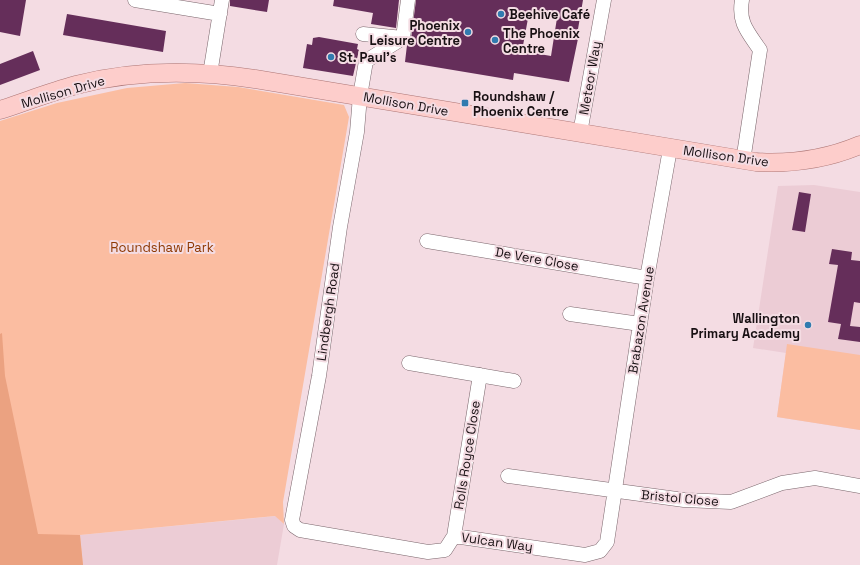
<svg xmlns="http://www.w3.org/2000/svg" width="860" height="565" font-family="'Space Grotesk',sans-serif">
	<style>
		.built { fill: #ecccd5 }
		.green { fill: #fbbda1 }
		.forest { fill: #eba281 }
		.building { fill: #652e5a; fill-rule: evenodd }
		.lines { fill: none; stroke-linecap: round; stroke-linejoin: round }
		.minor-casing { stroke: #7a666c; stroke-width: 15 }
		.major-casing { stroke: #ac7574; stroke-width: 19 }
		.minor { stroke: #fff; stroke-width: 14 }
		.major { stroke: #fdcdcb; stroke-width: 18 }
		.poi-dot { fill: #317baf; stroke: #f4dce3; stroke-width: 1.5 }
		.labels { text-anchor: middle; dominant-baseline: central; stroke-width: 4; stroke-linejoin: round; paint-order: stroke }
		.poi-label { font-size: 13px; font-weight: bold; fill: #181013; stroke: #f4dce3; text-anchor: start }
		.street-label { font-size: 13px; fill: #181013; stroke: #f4dce3 }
		.park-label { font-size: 13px; fill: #8e3903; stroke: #f4dce3 }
	</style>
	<rect width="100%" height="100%" fill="#f4dce3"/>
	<path class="built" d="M814,185l46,7v238l-83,-13 9,-64 -33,-5 25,-162z
		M276,516l8,8 -7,41h-194l-3,-30z"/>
	<path class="green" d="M185,83l53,4 106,18 5,12 -66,385 1,22 -9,-8 -195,19 3,30h-83v-444l57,-18 70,-15z
		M787,344l73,11v75l-83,-13z"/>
	<path class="forest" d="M2,333l3,43 33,158 42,1 3,30h-83v-231z"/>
	<path class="building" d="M0,0h26l-6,36 -20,-4z
		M230,0h39l-2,12 -37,-6z
		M334,0h65l-3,28 -25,-4 2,-11 -40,-7z
		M416,0h167l-5,29h2l-11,53 -55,-9 -1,7 -108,-18 2,-17 4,-6zM529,13l28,5 -6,38 -29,-5z
		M67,14l99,17 -3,21 -100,-17z
		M319,37l39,7 -1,5 2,1 -6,26 -50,-8 4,-24 5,1 1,-7z
		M33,51l7,19 -40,15v-21z
		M799,192l12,2 -6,38 -13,-2z
		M832,249l20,3 -1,8 9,1v42l-6,-1 -4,24 10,1v15l-22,-3 3,-15 -13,-2 10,-57 -9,-1z"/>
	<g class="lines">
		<defs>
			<path id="minor" d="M135,0l85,14
				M408,0l-5,38 -37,23 -6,35 -3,36 -17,95 -21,149 -27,144 2,6 6,4 128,22 17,-2 9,-14 131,19 15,-4 7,-9 40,-264 23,-129
				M742,0c-4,23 6,32 18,50l-17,111
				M363,34l40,4
				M210,74l12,-74
				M580,133l24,-133
				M427,241l220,37
				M570,314l70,10
				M409,363l105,18
				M508,476l176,24 47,2 51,-19 33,-5 45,8
				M454,536l26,-161"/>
			<path id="major" d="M0,110c25,-8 50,-18 76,-25 58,-15 119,-15 179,-6l501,83c35,2 71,-3 104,-17"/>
		</defs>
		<use href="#minor" class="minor-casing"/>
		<use href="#major" class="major-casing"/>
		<use href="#minor" class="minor"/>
		<use href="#major" class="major"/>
	</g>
	<g class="poi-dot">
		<circle cx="501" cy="14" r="4"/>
		<circle cx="468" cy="32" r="4"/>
		<circle cx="495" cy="40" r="4"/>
		<circle cx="331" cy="57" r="4"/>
		<rect x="461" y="99" width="8" height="8" rx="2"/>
		<circle cx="808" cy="325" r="4"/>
	</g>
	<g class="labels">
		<g class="poi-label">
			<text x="509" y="14">Beehive Café</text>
			<text x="460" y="25" text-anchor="end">Phoenix<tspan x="460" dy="15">Leisure Centre</tspan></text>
			<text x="503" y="33">The Phoenix<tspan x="503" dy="15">Centre</tspan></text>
			<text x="339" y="57">St. Paul's</text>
			<text x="473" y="96">Roundshaw /<tspan x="473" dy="15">Phoenix Centre</tspan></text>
			<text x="800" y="318" text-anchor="end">Wallington<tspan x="800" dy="15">Primary Academy</tspan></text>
		</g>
		<g class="street-label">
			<text transform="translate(590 78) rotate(-80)">Meteor Way</text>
			<text transform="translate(63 92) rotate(-16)">Mollison Drive</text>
			<text transform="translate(406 104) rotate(10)">Mollison Drive</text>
			<text transform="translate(726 156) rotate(8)">Mollison Drive</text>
			<text transform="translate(537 259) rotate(10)">De Vere Close</text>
			<text transform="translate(328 312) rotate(-82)">Lindbergh Road</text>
			<text transform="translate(641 320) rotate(-81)">Brabazon Avenue</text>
			<text transform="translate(467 455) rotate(-81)">Rolls Royce Close</text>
			<text transform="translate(680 498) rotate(5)">Bristol Close</text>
			<text transform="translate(497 542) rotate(8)">Vulcan Way</text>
		</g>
		<g class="park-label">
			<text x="162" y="247">Roundshaw Park</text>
		</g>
	</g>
</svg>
